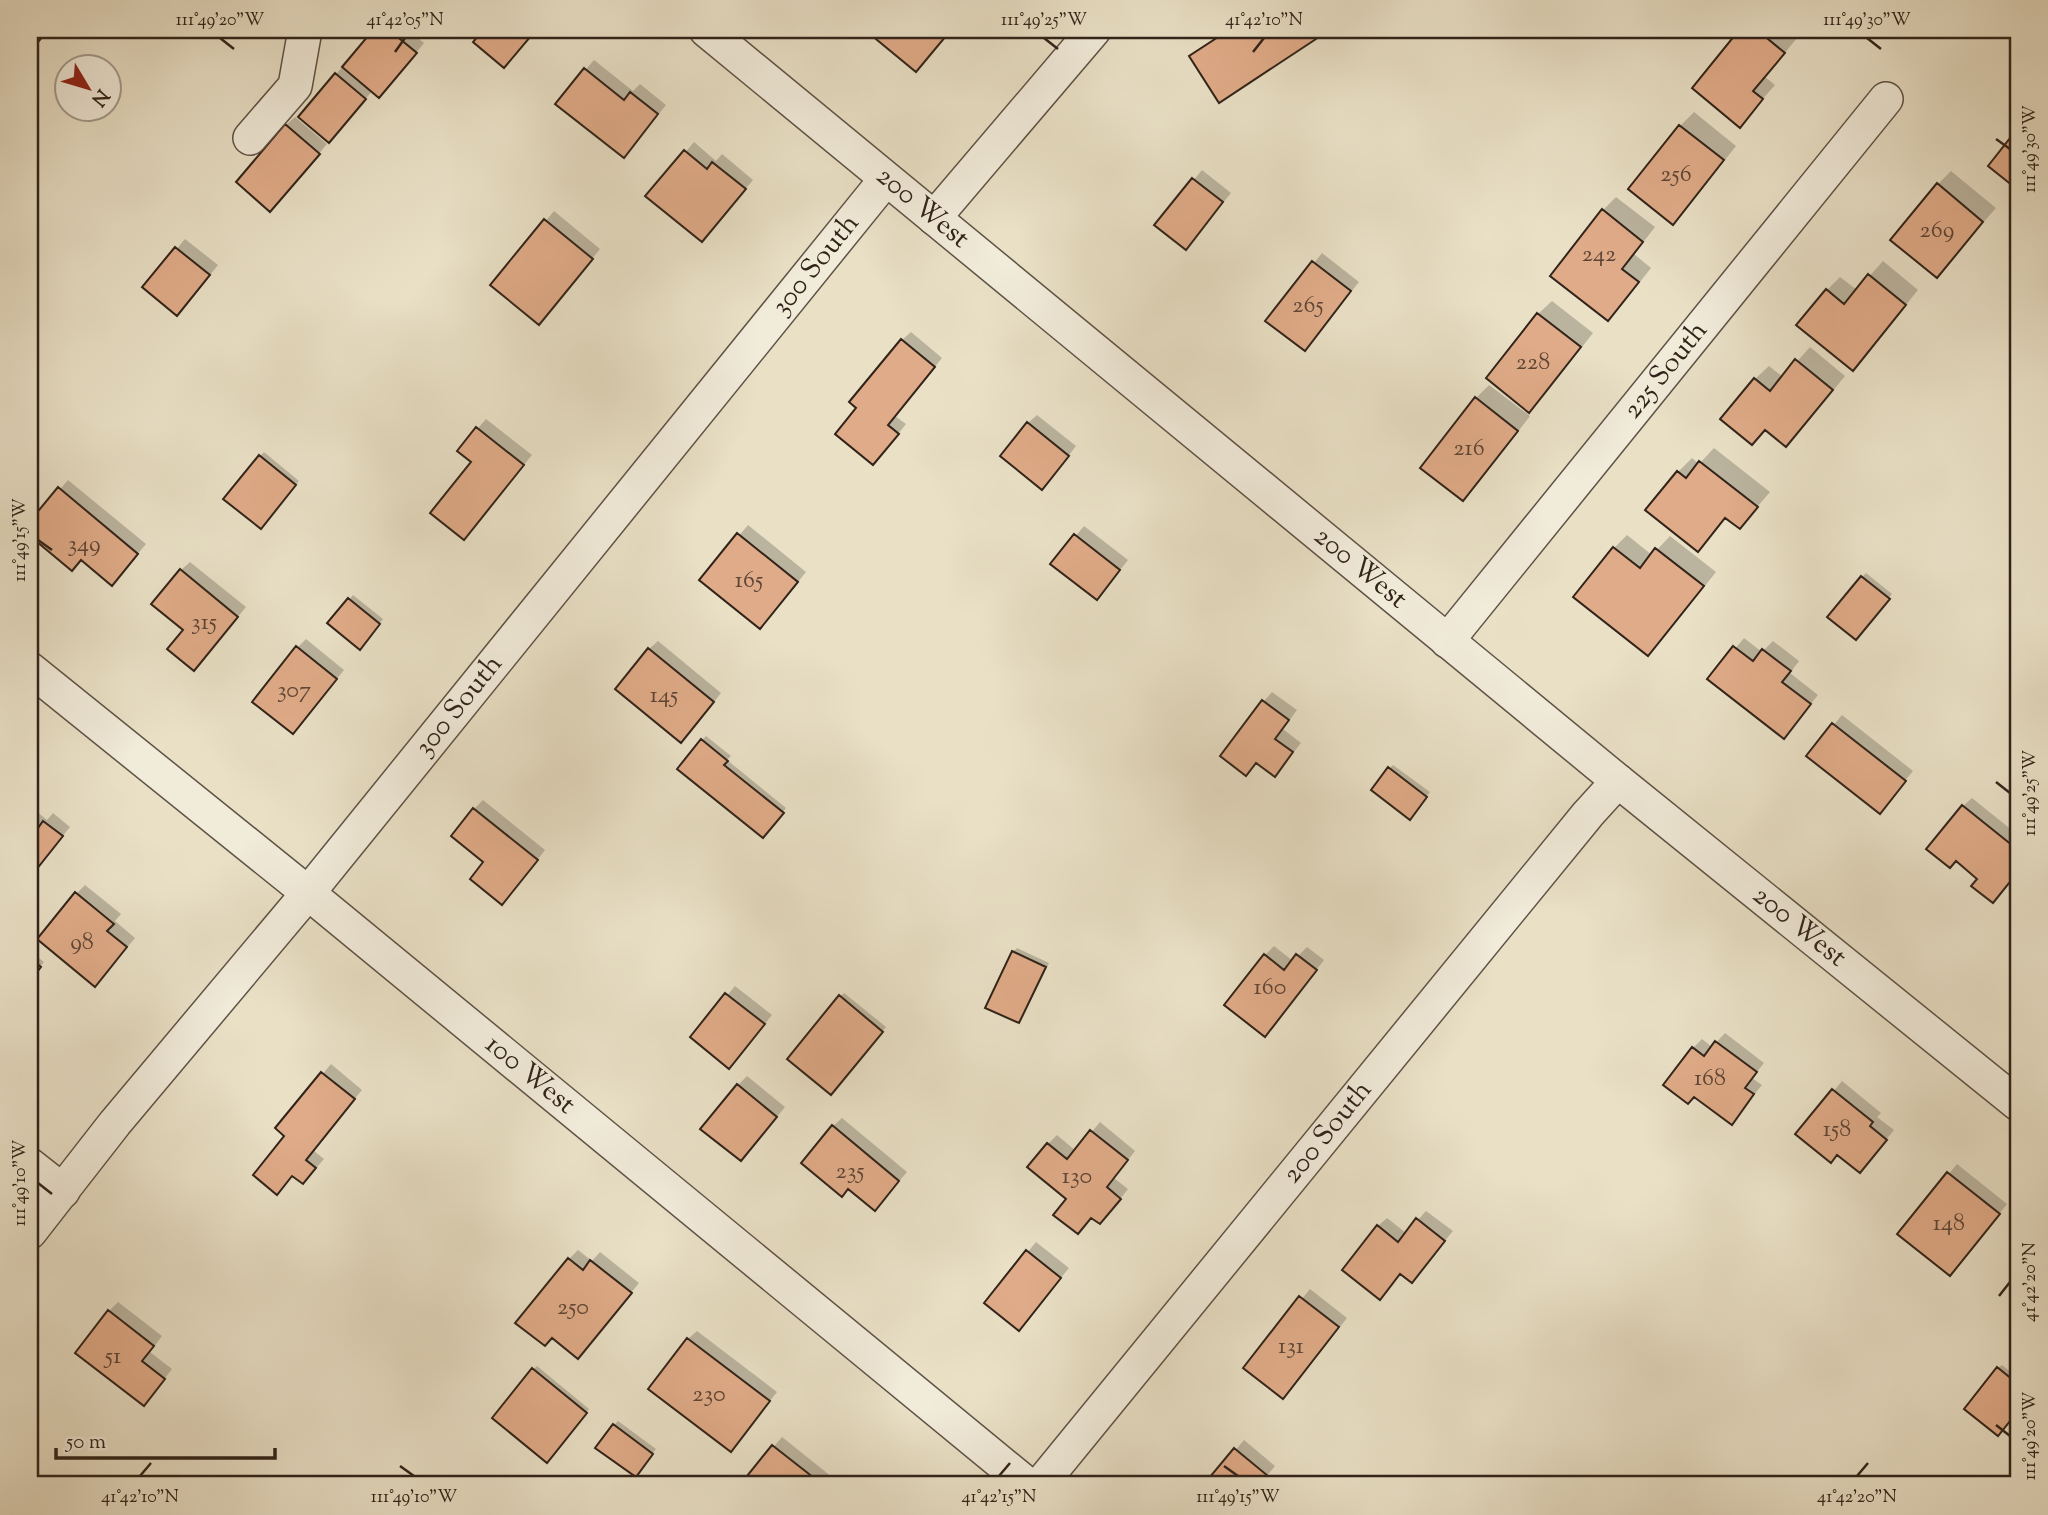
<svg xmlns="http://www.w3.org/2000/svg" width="2048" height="1515" font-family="'Sorts Mill Goudy',serif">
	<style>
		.shadow { fill: #0003 }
		.building { fill: #e0ab88; stroke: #31231a; stroke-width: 2 }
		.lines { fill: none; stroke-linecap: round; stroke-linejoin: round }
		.minor-casing { stroke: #5f5245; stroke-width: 36 }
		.minor { stroke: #f1ebda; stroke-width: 33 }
		.ticks { fill: none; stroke: #31231a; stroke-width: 2.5 }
		.labels { text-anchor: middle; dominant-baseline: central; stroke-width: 5; stroke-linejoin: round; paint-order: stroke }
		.number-label { font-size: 24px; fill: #5d4536 }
		.street-label { font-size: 28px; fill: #31231a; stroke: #f1ebda }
		.neatline { fill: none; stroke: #31231a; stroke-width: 2.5 }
		.ticks-label { font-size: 18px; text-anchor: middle; fill: #31231a }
	</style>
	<rect width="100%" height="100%" fill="#e9e0c6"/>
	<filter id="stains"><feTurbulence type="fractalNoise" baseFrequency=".00286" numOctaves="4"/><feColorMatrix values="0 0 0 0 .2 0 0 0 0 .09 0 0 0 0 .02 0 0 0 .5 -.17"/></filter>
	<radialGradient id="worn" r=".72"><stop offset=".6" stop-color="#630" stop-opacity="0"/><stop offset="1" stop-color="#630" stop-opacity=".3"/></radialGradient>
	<path class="shadow" d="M375,30h33l16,13 -36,44 -15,3 -35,42 -2,-58z
		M868,30h84l-36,40z
		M1227,30h95l-8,8 -123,19 9,-9z
		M1741,30h45l11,8 -32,39 10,8 -35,40 -46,-37z
		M594,60l39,31 7,-7 26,21 -34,42 -75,-44z
		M1694,112l42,34 -50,63 -13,13 -42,-33 49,-63z
		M295,117l32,27 -48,57 7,-76z
		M694,142l22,19 6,-7 31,26 -43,51 -62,-35z
		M1202,170l29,23 -45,55 -29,-23z
		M1951,171l45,37 -60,68 2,-92z
		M1616,197l39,30 -21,27 17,14 -30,38 -13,13 -5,-109z
		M554,211l46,38 -53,65 -54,-29z
		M185,239l33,26 -32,40 -41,-18z
		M1322,253l37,29 -46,58 -45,-19z
		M1883,261l35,29 -52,65 -13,14 -26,-79 13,-13 17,13z
		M1552,301l41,32 -50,64 -14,13 9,-96z
		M911,332l31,26 -47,58 11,8 -24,30 -23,-46 43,-68z
		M1810,347l35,29 -46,56 -13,13 -20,-16 -14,14 3,-64 14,-13 14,11z
		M30,351l5,4 -5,7z
		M1489,385l41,31 -54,70 -14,13 14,-101z
		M1037,415l39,31 -25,33 -23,-56z
		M486,419l46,36 -60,74 1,-67 -14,-12z
		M1714,448l56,44 -30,35 -13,-10 -29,33 -50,-40 30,-38 14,-14 7,6z
		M264,452l35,29 -35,42 -4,-67z
		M68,480l78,64 -26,31 -39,-16 -9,10 -42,-35v-10z
		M748,525l58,47 -37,46 -67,-38z
		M1084,526l44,34 -23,29 -52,-26z
		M1627,535l25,20 18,-19 46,36 -54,68 -14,13 -34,-105z
		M190,562l56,45 -44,53 -21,-90z
		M1866,573l26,21 -32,40 2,-57z
		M353,595l30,24 -19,25 -34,-21z
		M1744,638l18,14 11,-11 26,20 -9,12 28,22 -34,42 -74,-58z
		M306,639l38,31 -43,53 -4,-75z
		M658,641l63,52 -31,39 -41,-83z
		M1272,692l25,18 -14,19 18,14 -26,32 -18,-13 -11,12 -24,-18 42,-55z
		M1842,715l71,56 -33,40 -71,-56z
		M706,736l25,20 -4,4 59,48 -19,24 -65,-92z
		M1393,765l37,27 -16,21 -25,-44z
		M1972,798l46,37v36l-17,21 -38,-86z
		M483,800l62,50 -34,44 -25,-33 -12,-52z
		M30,806l17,14 6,-7 17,14 -38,46 -2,-2z
		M85,885l36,29 -6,7 20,17 -31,37 -28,-81z
		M1274,946l19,15 14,-14 17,13 -51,66 -8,-71z
		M1017,948l32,15 -26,54 -4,4 -6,-69z
		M30,951l14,11 -14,17z
		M735,986l37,29 -34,42 -45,-20z
		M844,993l42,34 -51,62 5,-92z
		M1725,1033l39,30 -12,15 10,7 -31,38 -38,-75 9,-9 10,8z
		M331,1064l31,26 -49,60 11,9 -12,14 -9,9 -9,-7 -17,18 10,-57 -9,-8z
		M747,1076l38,31 -35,43 -12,-65z
		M1842,1081l39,32 -4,4 17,13 -26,32 -30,-8 -40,-20z
		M842,1118l65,54 -24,28 -50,-74z
		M1100,1122l35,29 -21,27 14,11 -19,24 -40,-14 -21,-55 9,-9 19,16z
		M1957,1164l50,40 -48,61 -59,-32z
		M1426,1211l27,20 -41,50 -11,-8 -21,24 -2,-71 9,-8 19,15z
		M1036,1242l33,26 -50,61 -33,-26z
		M578,1250l14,11 8,-9 39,31 -61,74 -9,-98z
		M1310,1289l37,29 -55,70 -46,-21z
		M118,1302l44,34 -12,16 22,17 -20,26 -43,-84z
		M697,1331l80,61 -46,58 -43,-111z
		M2002,1365l16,13v31l-16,21 -4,-62z
		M537,1366l52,43 -39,48 -17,-87z
		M618,1421l38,28 -17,22 -25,-46z
		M782,1437l60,48h-92l-5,-4z
		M1244,1440l31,26 -16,19h-38l-9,-7z"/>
	<path class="building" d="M30,30h18l-18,22z
		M373,30h16l28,23 -38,45 -37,-31z
		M483,30h53l-32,38 -31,-26z
		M865,30h86l-35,42z
		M1229,30h81l6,9 -97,64 -30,-47z
		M1739,30h18l28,23 -32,38 10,8 -23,29 -48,-40z
		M584,68l40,32 6,-8 28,22 -34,44 -69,-54z
		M335,73l31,26 -37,44 -31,-26z
		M285,124l35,30 -50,58 -34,-30z
		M1679,125l45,35 -51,65 -45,-36z
		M2018,128v62l-30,-24z
		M684,150l23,19 5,-7 34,27 -44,53 -57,-46z
		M1192,178l31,24 -37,48 -32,-25z
		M1937,183l46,39 -46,56 -47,-38z
		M1602,209l41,33 -21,27 17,13 -31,39 -58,-45z
		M544,219l49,40 -54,66 -49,-40z
		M175,247l35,28 -33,41 -35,-29z
		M1312,261l39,30 -46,60 -40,-30z
		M1868,274l38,31 -53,66 -57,-46 30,-36 18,15z
		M1537,313l44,34 -52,66 -43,-35z
		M901,339l34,28 -47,58 11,9 -26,31 -38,-31 21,-26 -7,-6z
		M1795,359l38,31 -47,57 -21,-17 -13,15 -32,-26 34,-41 16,13z
		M1475,397l43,34 -55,70 -43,-33z
		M1027,422l42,34 -27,34 -42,-34z
		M476,427l48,38 -60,75 -34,-27 41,-51 -14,-11z
		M259,455l37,30 -35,44 -38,-30z
		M1699,461l59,46 -18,22 -15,-11 -27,34 -53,-42 32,-39 9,7z
		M58,487l80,67 -26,32 -31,-26 -9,11 -42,-35v-15z
		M737,533l61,49 -38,47 -61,-49z
		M1074,534l46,36 -23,30 -47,-36z
		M1613,547l27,21 15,-20 49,38 -56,70 -75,-59z
		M180,569l58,48 -44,54 -27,-22 16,-19 -32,-26z
		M1861,576l29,23 -34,41 -29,-23z
		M348,598l32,26 -20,26 -33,-27z
		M296,646l41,33 -44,55 -41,-32z
		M1733,646l20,15 9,-12 29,22 -9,11 29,22 -27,35 -77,-60z
		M648,648l66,54 -33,41 -66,-54z
		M1262,700l27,20 -14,19 18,13 -18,25 -19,-14 -10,13 -26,-20z
		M1832,723l74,58 -26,33 -74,-58z
		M701,739l27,22 -4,4 60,48 -21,25 -86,-69z
		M1388,767l39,30 -17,23 -39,-30z
		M1962,805l56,45v22l-25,31 -22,-17 6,-7 -21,-18 -6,7 -24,-19z
		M473,808l65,52 -36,45 -32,-26 13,-17 -32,-26z
		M43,821l20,15 -31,39 -2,-2v-51l8,6z
		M75,892l39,32 -7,7 20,16 -32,40 -58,-48z
		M1012,951l34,16 -27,56 -34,-15z
		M1264,954l20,16 12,-16 21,16 -52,67 -41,-32z
		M30,958l11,9 -11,14z
		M725,993l40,31 -36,45 -39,-32z
		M839,995l44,37 -52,63 -44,-36z
		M1715,1041l42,31 -12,16 9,6 -22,31 -38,-28 -6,7 -25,-19 29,-38 12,9z
		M321,1072l34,27 -49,61 10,8 -13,16 -11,-8 -15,19 -24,-20 31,-39 -9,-8z
		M737,1084l40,33 -36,44 -41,-32z
		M1832,1089l41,33 -3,4 17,14 -27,33 -23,-18 -6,8 -36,-29z
		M832,1125l67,56 -24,30 -27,-22 -6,8 -41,-34z
		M1090,1130l38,30 -21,27 14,12 -21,25 -9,-6 -13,16 -25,-19 13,-16 -39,-32 20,-24 20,16z
		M1947,1172l53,42 -50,62 -53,-42z
		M1416,1218l29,23 -33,42 -12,-9 -20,26 -38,-30 35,-45 21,17z
		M1026,1250l35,28 -42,53 -35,-28z
		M568,1258l15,12 7,-10 42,33 -54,66 -26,-21 -7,8 -30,-23z
		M1299,1296l40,31 -56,72 -40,-31z
		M108,1310l46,36 -12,15 23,18 -21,27 -69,-53z
		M687,1338l83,63 -39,51 -83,-63z
		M1997,1367l21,17v27l-20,25 -34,-27z
		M532,1368l55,45 -40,50 -55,-45z
		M613,1424l40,30 -17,23 -41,-29z
		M772,1445l51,40h-76l-4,-4z
		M1234,1448l34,28 -8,9h-42l-9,-7z"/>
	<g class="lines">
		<defs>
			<g id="minor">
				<path id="s1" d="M706,30l912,751 400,323"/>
				<path d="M250,138l45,-52 10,-56"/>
				<path d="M934,218l160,-188"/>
				<path id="s2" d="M1447,641l439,-542"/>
				<path id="s3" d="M30,669l278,224 720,592"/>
				<path d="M30,1165l33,26"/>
				<path id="s4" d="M30,1232l85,-109 193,-230 578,-714"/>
				<path id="s5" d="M1040,1485l548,-671 30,-33"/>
			</g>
		</defs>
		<use href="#minor" class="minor-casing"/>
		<use href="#minor" class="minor"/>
	</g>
	<path class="ticks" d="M220,38l14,11M1044,38l14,11M1867,38l14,11M395,52l10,-14M1253,52l11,-14M1996,139l14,10M38,540l14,10M1996,782l14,11M38,1183l14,11M1999,1296l11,-14M1996,1425l14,11M400,1466l14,10M1224,1466l14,10M140,1476l11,-13M999,1476l11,-13M1857,1476l11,-13"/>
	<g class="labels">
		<g class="number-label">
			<text x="1676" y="175">256</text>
			<text x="1937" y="231">269</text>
			<text x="1599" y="255">242</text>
			<text x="1308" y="306">265</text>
			<text x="1533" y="363">228</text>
			<text x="1469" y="449">216</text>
			<text x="84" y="545">349</text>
			<text x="749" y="581">165</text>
			<text x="204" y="623">315</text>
			<text x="294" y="691">307</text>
			<text x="664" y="696">145</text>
			<text x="82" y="943">98</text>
			<text x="1270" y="988">160</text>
			<text x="1710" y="1079">168</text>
			<text x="1837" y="1130">158</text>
			<text x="850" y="1172">235</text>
			<text x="1077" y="1177">130</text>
			<text x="1949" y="1224">148</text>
			<text x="573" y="1308">250</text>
			<text x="1291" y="1347">131</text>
			<text x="113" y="1357">51</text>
			<text x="709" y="1395">230</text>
		</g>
		<g class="street-label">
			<text stroke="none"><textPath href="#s1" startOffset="280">200 West</textPath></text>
			<text stroke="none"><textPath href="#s4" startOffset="1246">300 South</textPath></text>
			<text stroke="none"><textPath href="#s2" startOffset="348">225 South</textPath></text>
			<text stroke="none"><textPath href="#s1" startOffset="847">200 West</textPath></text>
			<text stroke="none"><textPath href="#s4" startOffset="679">300 South</textPath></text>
			<text stroke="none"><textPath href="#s1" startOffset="1414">200 West</textPath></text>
			<text stroke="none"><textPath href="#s3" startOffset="644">100 West</textPath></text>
			<text stroke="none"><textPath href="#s5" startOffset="455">200 South</textPath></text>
		</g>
	</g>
	<rect width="2048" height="1515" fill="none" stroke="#e9e0c6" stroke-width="77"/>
	<g transform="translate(88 88) rotate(128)"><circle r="33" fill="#f1ebda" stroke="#a49b8d" stroke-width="2"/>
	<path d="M0-5L12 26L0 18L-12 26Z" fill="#8f2418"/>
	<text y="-10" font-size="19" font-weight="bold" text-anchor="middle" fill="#31231a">N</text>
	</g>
	<path d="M56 1448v10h219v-10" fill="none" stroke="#31231a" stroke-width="3.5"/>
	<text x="66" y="1448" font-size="21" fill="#31231a" stroke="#f1ebda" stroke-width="5" paint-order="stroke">50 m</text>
	<rect x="38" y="38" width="1972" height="1438" class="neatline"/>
	<g class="ticks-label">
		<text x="220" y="25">111°49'20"W</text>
		<text x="405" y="25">41°42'05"N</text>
		<text x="1044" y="25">111°49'25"W</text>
		<text x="1264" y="25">41°42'10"N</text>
		<text x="1867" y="25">111°49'30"W</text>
		<text transform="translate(2029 149) rotate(-90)" y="6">111°49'30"W</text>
		<text transform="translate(19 540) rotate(-90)" y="6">111°49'15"W</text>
		<text transform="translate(2029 793) rotate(-90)" y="6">111°49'25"W</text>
		<text transform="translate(19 1183) rotate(-90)" y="6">111°49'10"W</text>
		<text transform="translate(2029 1282) rotate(-90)" y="6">41°42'20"N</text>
		<text transform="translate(2029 1436) rotate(-90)" y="6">111°49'20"W</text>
		<text x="140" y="1502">41°42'10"N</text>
		<text x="414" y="1502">111°49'10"W</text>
		<text x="999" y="1502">41°42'15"N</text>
		<text x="1238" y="1502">111°49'15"W</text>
		<text x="1857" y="1502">41°42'20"N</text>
	</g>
	<rect width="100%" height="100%" filter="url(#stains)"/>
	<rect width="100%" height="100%" fill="url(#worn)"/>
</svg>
